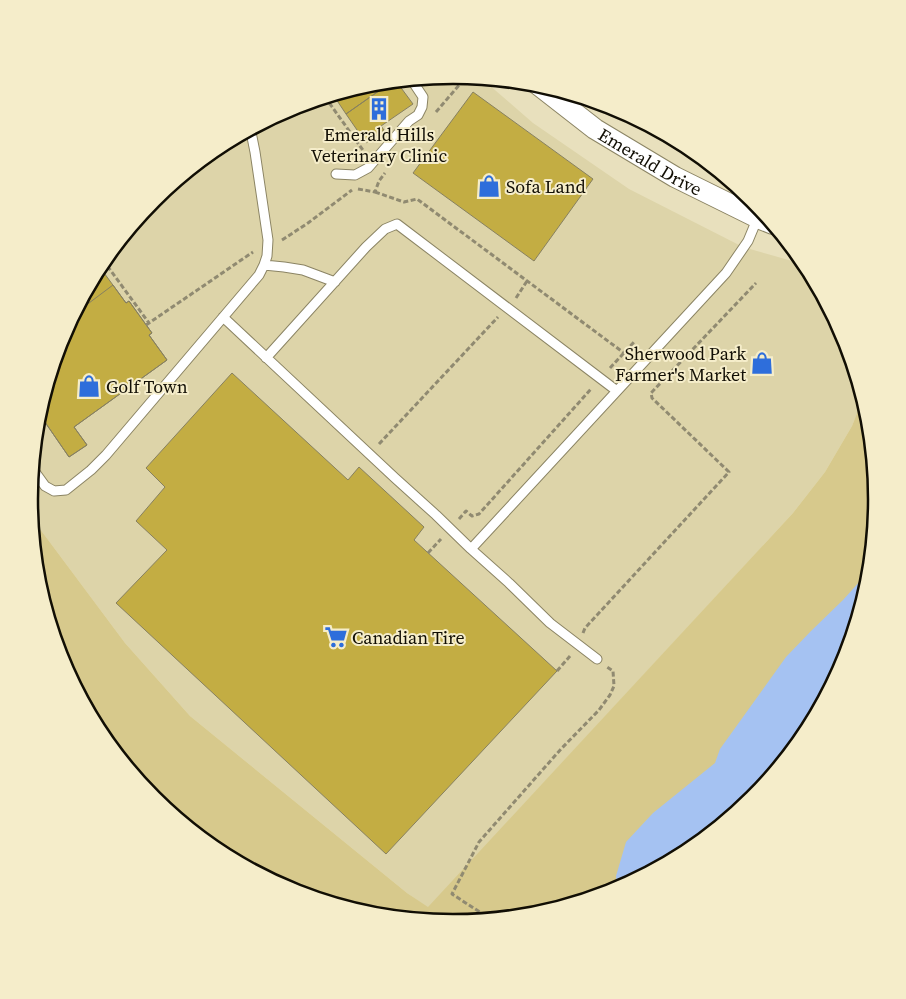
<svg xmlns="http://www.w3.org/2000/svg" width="906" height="999" font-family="'Source Serif 4',serif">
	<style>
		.built { fill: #ddd4a9 }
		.green { fill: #d7c98c }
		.water { fill: #a5c2f2 }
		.building { fill: #c3ad43; stroke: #878060 }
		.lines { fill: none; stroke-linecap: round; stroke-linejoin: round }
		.service-casing { stroke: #8b8464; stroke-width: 11 }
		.tertiary-casing { stroke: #8b8464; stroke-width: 22 }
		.path { stroke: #908a71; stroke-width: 3; stroke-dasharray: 5 2.5; stroke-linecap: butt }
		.service { stroke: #fff; stroke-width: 9 }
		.tertiary { stroke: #fff; stroke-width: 20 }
		.labels { text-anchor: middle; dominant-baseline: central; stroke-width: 4; stroke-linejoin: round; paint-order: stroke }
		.poi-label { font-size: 18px; fill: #110e04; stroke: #f5edca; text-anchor: start }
		.street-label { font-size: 18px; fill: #110e04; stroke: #f5edca }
		.rim { fill: none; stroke: #110e04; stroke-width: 2.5 }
	</style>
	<rect width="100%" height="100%" fill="#e8e0bd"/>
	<path class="built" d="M453,75l28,3 52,45 96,66 114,58 63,18 39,72 18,61 -11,28 -27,46 -32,41 -365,395 -21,-15 -217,-177 -65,-73 -94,-126 -2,-18 8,-83 24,-79 39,-73 53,-65 65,-52 73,-40 80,-24z"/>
	<path class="green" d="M863,398l6,19 8,83 -8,83 -24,79 -39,73 -53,65 -65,52 -73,40 -80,24 -82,8 -83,-8 -80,-25 -73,-39 -64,-53 -53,-64 -39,-73 -24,-80 -6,-65 94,126 65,73 217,177 21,14 365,-394 32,-41 27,-46z"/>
	<path class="water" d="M871,565l-2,18 -24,79 -39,73 -53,65 -65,52 -71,38 -1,-14 10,-34 27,-29 62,-50 5,-14 66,-92 25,-26 32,-31 27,-30z"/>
	<path class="building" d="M393,81h3l17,23 -32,22 3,4 -18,13 -20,-29z
		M393,81l-47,33 -10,-15 14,-9 21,-7z
		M350,90l-14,9 -3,-4z
		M473,92l120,87 -59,82 -121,-88z
		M99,266l27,37 3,-2 23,32 -3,2 18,25 -93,67 13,18 -18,12 -31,-45 23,-75z
		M113,285l13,18 3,-2 23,32 -3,2 18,25 -93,67 13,18 -18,12 -31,-45 23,-75 12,-22z
		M232,373l116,107 11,-13 65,60 -10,13 143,131 -171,183 -270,-251 51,-53 -31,-29 29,-34 -19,-19z"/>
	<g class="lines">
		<defs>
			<path id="service" d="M336,174l19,1 13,-7 41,-47 9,-6 4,-8 1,-10 -12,-18
				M264,265l20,2 19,3 32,12
				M223,317l172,161 41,37 35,34 38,34 41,40 47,36
				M266,358l100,-111 19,-18 12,-5 220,167
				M32,468l13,18 9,5 12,-1 25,-20 15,-15 153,-180 5,-10 3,-9 1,-16 -13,-88 -3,-15 -4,-6
				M471,549l255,-276 22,-32 10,-24"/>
			<g id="tertiary">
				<path id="s1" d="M536,83l59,46 80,48 83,41 15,6"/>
			</g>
		</defs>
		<use href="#service" class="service-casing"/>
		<use href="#tertiary" class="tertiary-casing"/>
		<path class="path" d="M325,97l40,56
			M436,112l30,-35
			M358,189l17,3 4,-11 6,-8
			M375,192l29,10 13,-3 207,154
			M282,240l26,-17 44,-33
			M103,260l46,63
			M516,298l11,-17
			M146,325l107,-73
			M610,368l25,-27
			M379,444l119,-127
			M459,519l7,-8 6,5 7,-2 112,-125
			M428,553l13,-14
			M583,633l2,-5 144,-156 -77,-74 -1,-5 105,-110
			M557,671l13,-15
			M492,920l-40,-26 27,-52 82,-93 38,-39 11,-15 4,-9 -1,-15 -6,-4"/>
		<use href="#service" class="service"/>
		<use href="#tertiary" class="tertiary"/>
	</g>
	<defs>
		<symbol id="building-bare" viewBox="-9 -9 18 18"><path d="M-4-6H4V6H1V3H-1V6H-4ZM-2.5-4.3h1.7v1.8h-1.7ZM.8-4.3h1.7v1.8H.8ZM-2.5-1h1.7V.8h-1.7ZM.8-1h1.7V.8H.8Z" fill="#2e6edb" stroke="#f5edca" stroke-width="2.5" paint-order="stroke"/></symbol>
		<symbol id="shop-bare" viewBox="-9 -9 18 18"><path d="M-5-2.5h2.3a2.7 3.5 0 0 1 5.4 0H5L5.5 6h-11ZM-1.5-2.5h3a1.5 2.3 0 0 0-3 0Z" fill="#2e6edb" stroke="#f5edca" stroke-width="2.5" paint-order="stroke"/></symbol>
		<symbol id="supermarket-bare" viewBox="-9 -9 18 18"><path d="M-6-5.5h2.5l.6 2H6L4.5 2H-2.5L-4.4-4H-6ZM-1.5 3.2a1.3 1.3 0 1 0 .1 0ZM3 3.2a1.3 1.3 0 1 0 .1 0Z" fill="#2e6edb" stroke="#f5edca" stroke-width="2.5" paint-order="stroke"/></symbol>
	</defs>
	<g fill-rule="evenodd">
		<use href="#building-bare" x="363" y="93" width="32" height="32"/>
		<use href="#shop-bare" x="473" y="170" width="32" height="32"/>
		<use href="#shop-bare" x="746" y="347" width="32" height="32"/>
		<use href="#shop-bare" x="73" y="370" width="32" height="32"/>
		<use href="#supermarket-bare" x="320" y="621" width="32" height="32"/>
	</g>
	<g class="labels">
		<g class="poi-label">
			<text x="379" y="134" text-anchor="middle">Emerald Hills<tspan x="379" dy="21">Veterinary Clinic</tspan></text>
			<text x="506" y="186">Sofa Land</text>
			<text x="746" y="353" text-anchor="end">Sherwood Park<tspan x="746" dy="21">Farmer's Market</tspan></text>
			<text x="106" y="386">Golf Town</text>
			<text x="352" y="637">Canadian Tire</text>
		</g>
		<g class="street-label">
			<text stroke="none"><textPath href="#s1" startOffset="139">Emerald Drive</textPath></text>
		</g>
	</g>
	<path d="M0 0H906V999H0ZM38 499a415 415 0 1 1 830 0a415 415 0 1 1-830 0Z" fill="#f5edca" fill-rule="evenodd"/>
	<path class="rim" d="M38 499a415 415 0 1 1 830 0a415 415 0 1 1-830 0Z"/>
</svg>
